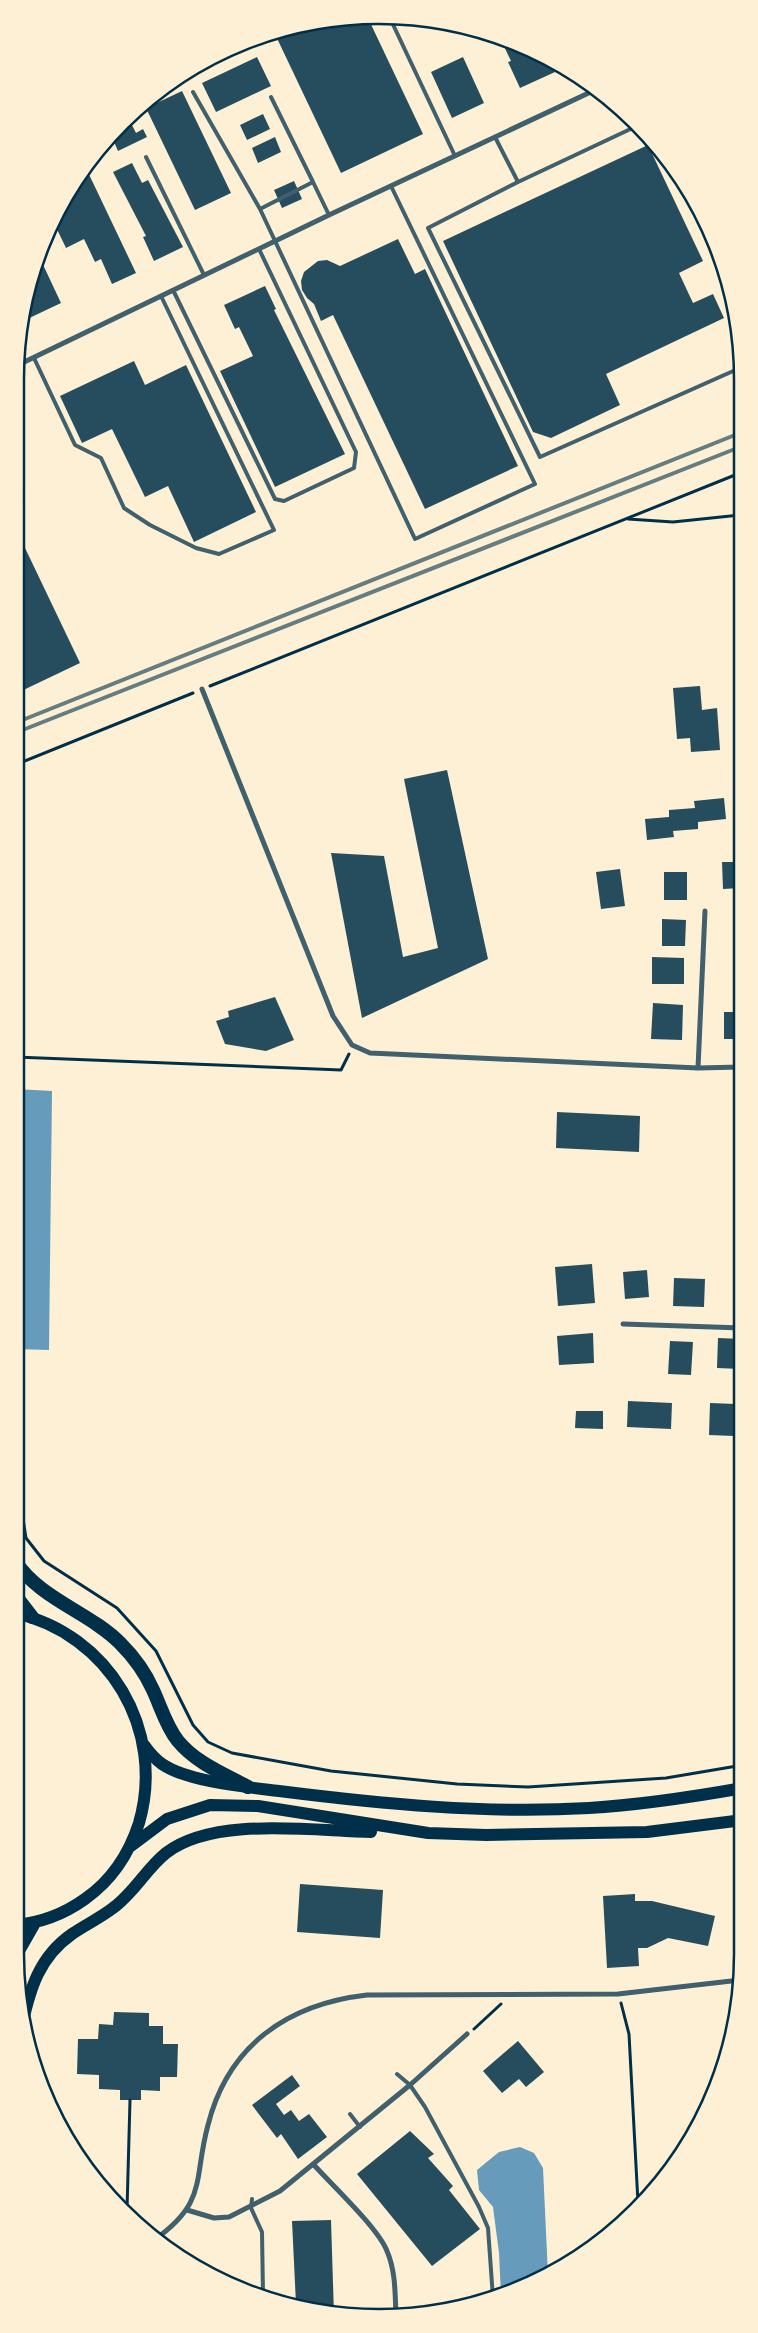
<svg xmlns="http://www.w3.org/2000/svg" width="758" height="2333" font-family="Roboto,sans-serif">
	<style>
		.water { fill: #669bbc }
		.building { fill: #264d5e }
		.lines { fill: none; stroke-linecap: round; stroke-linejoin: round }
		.path { stroke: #003049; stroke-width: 3 }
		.service { stroke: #3f606c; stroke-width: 4 }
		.minor { stroke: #3f606c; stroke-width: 5 }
		.primary { stroke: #003049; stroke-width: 12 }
		.trunk { stroke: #003049; stroke-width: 14 }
		.rail { stroke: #657d81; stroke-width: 4 }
		.rim { fill: none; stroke: #003049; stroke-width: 2.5 }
	</style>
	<rect width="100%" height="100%" fill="#fdf0d5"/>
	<path class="water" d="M15,1089l37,2 -3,259 -34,-1z
		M520,2147l14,6 9,15 5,107 -47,20 -2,-42 -6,-46 -14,-17 -2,-20 22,-18z"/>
	<path class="building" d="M367,16l56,118 -82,39 -67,-141 34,-10z
		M502,42l47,17 6,13 -35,16 -12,-26 3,-1z
		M257,57l14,29 -55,26 -14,-29z
		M463,57l21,46 -32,15 -21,-46z
		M182,91l49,102 -36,17 -49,-102z
		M263,114l7,15 -23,11 -7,-15z
		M131,123l5,10 7,-4 4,8 -29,14 -7,-16 4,-5z
		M275,137l6,15 -23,11 -6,-15z
		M648,145l55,116 -24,12 14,30 20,-9 11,24 -118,56 14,31 -69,33 -18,-6 -90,-191z
		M132,163l10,20 6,-3 35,67 -29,14 -11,-24 3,-1 -33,-64z
		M85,166l51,107 -24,11 -11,-25 -6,3 -11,-23 -18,9 -13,-27 24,-44z
		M294,181l8,18 -20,9 -8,-18z
		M398,239l17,35 10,-5 93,197 -93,43 -92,-194 -12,6 -7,-17 -7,-6 -5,-8 -1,-9 3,-9 14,-11 9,-1 13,6z
		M38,254l23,49 -40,19 1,-14z
		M265,286l11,23 -2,1 71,144 -70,33 -55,-116 33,-15 -14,-29 -4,2 -11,-24z
		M134,361l11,24 41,-20 70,147 -62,30 -26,-56 -23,11 -33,-68 -30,14 -22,-47z
		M15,527l65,136 -65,31z
		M700,686l2,24 15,-2 3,42 -29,2 -1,-14 -13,1 -4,-51z
		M733,698h8v26h-7z
		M447,770l41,189 -126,59 -31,-165 53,3 19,101 35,-9 -34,-169z
		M724,798l2,21 -28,3v7l-25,2 1,6 -27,3 -2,-21 24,-2v-7l26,-2 -1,-7z
		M722,862h19v26l-18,1z
		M620,869l5,37 -24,3 -5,-37z
		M664,872h23v28h-23z
		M662,919l24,1 -1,26h-23z
		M652,957l32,1v26h-32z
		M275,997l19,43 -28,11 -41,-7 -9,-23 13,-4 -1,-6z
		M653,1003l30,2 -1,35 -31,-1z
		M724,1012h17v27h-17z
		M557,1112l83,4 -1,36 -83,-4z
		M592,1264l3,39 -37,3 -3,-39z
		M647,1270l2,27 -24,2 -2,-27z
		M735,1270h7v27l-8,-1z
		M674,1278l31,1 -1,28 -31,-1z
		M593,1333l1,30 -35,2 -2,-29z
		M718,1338l24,1 -1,30 -24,-1z
		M670,1341l23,1 -2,33 -23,-1z
		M628,1401l44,2 -1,26 -44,-2z
		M710,1403l25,1 -1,32 -25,-1z
		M576,1411h27v18l-28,-1z
		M743,1875v42h-2l-2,-41z
		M300,1884l83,6 -3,48 -83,-6z
		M635,1894v7h17l63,15 -7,30 -40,-8 -21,10h-9l1,18 -32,2 -4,-72z
		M114,2012l35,1v13h14v18h15l-1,33h-17v14l-19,-1v10h-21v-10l-21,-1v-14l-22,-1 1,-35h20l1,-15 14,1z
		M518,2041l26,31 -18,15 -7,-8 -17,14 -19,-22z
		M292,2075l8,11 -24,18 8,11 7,-5 8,11 10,-7 18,23 -29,22 -17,-25 -4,4 -25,-33z
		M410,2131l24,23 -6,4 25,28 -4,4 31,39 -48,37 -75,-92z
		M331,2220l3,95 -38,-11 -4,-83z"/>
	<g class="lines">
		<path class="path" d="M628,519l45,3 67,-7
			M210,686l530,-213
			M15,765l178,-72
			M15,1057l326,13 8,-16
			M15,1467l11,71 18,23 73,47 39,43 37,74 15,17 24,11 99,18 126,13 71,3 138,-9 77,-13
			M621,2003l8,31 9,169
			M474,2029l27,-25
			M127,2210l3,-110"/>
		<path class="service" d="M389,16l66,140
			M193,92l67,117
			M271,97l42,85
			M495,137l23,45 121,-57
			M146,157l58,118
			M518,182l-90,46 112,229 200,-89
			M329,215l-16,-33 -53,27 155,330 120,-55 -144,-298
			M703,215l4,8
			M173,290l102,209 9,2 70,-33 2,-16 -97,-203
			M34,358l41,87 26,13 23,50 26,17 46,23 23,6 55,-24 -113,-234
			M738,669h3
			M397,2074l13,11 15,22 54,100 9,21 5,70
			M350,2114l10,13
			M252,2199l-1,9 11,24 1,62"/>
		<path class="minor" d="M16,366l313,-151 266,-125
			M202,689l131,327 19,29 18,8 328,15 43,-1
			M698,1068l7,-157
			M623,1324l119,4
			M314,2165c19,21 64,63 73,86 9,21 8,44 9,66
			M187,2210l27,8 15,-1 51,-26 130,-106 57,-51
			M154,2240c54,-38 39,-60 54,-115 20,-80 80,-121 159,-130l251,-1 122,-14"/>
		<path class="primary" d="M15,1613c94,21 151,117 124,210 -10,31 -27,57 -54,76 -21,15 -44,24 -70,26
			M144,1745c5,7 11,14 18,19 26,18 86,23 117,27 103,13 206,23 310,17 52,-3 103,-11 154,-20
			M131,1846l36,-27 43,-14 48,1 170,27 58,2 161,-3 96,-12
			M15,1958l20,-35
			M22,2025c8,-36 17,-68 50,-91 13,-9 28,-16 41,-26 21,-15 33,-39 53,-55 48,-37 146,-22 205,-21"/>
		<path class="trunk" d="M15,1561c25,38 74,51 105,82 14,14 25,29 33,47 8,17 13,36 25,51 18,22 46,33 70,46
			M15,1595l17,22"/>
		<path class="rail" d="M15,723l725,-290
			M15,733l725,-286"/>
	</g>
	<path d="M0 0H758V2333H0ZM379 24H379A355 355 0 0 1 734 379V1954A355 355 0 0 1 379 2309H379A355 355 0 0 1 24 1954V379A355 355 0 0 1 379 24Z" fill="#fdf0d5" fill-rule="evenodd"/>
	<path class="rim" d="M379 24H379A355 355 0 0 1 734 379V1954A355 355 0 0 1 379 2309H379A355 355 0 0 1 24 1954V379A355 355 0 0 1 379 24Z"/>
</svg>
